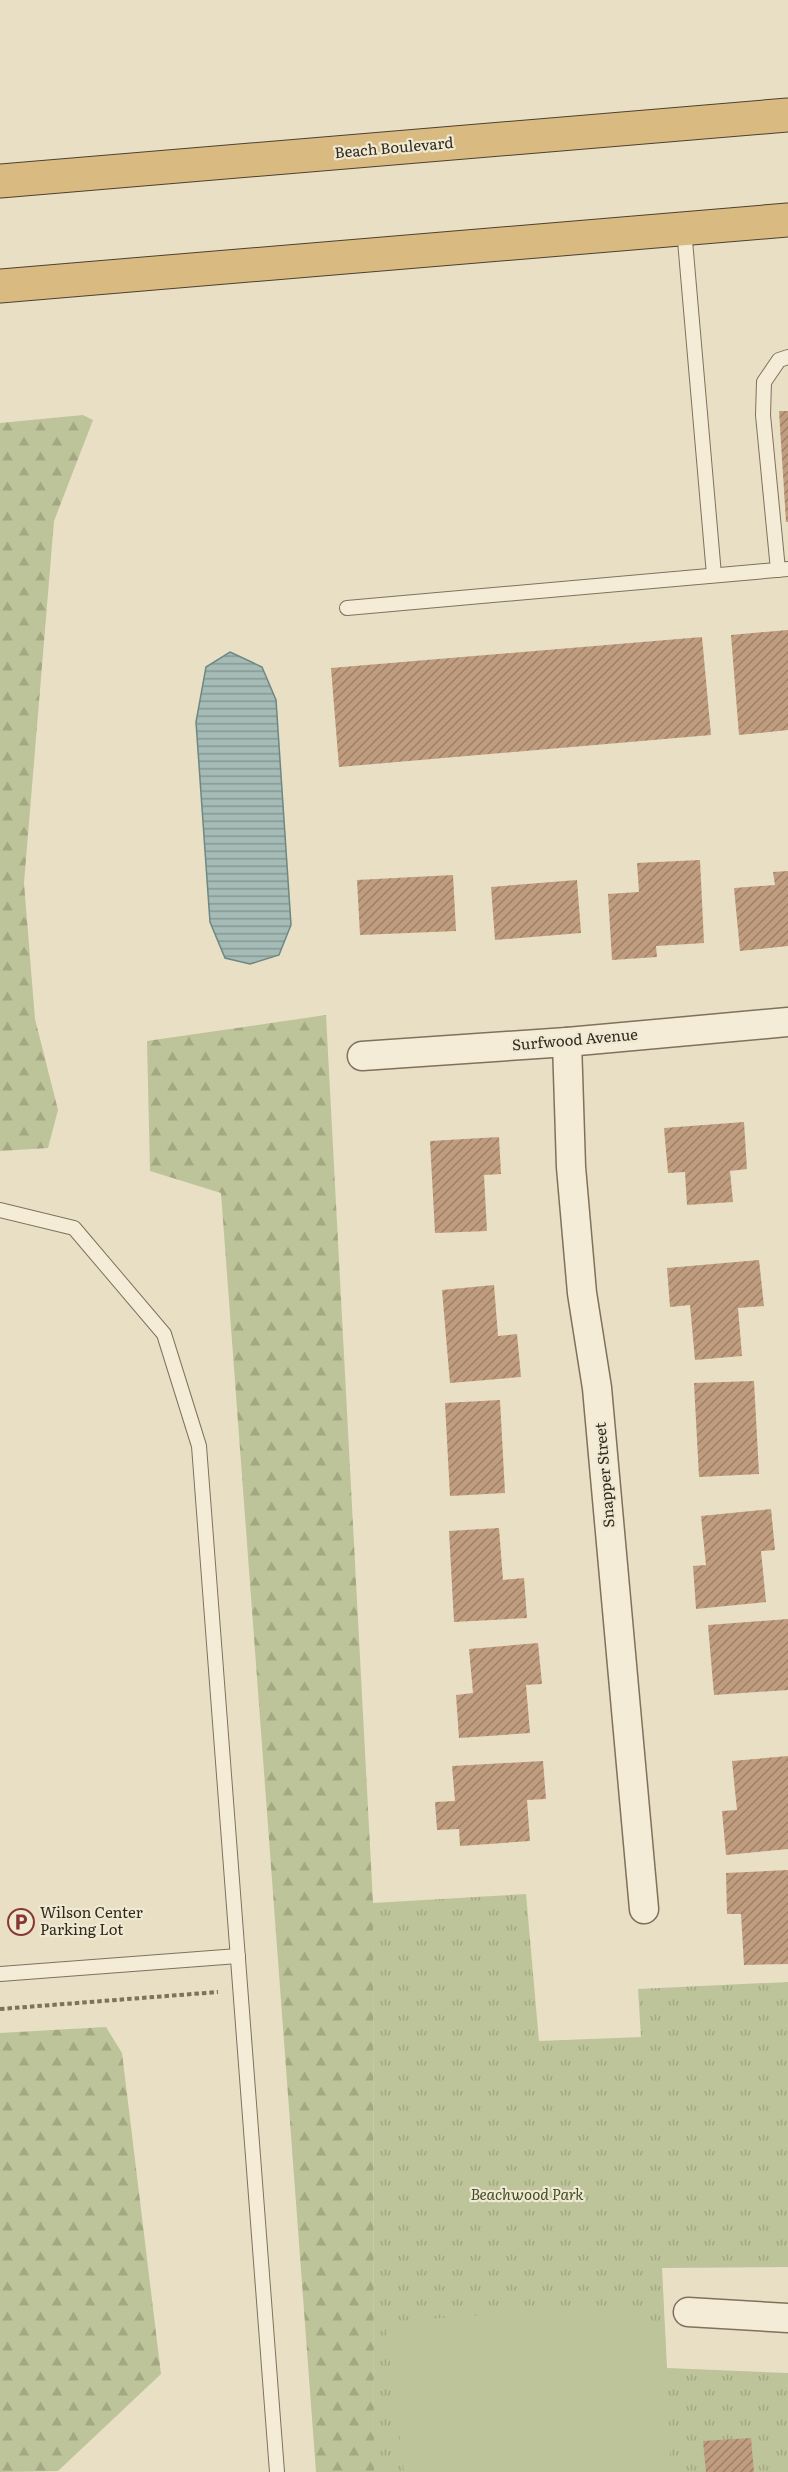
<svg xmlns="http://www.w3.org/2000/svg" width="788" height="2472" viewBox="0 0 788 2472" font-family="Literata,serif">
  <style>
    .grass { fill: url(#grass-tufts) }
    .forest { fill: url(#forest-firs) }
    .garden { fill: #bdc499 }
    .water { fill: url(#water-rules); stroke: #6e8883; stroke-width: 1.5 }
    .building { fill: url(#building-hatch) }
    .lines { fill: none; stroke-linecap: round; stroke-linejoin: round }
    .service-casing { stroke: #80715d; stroke-width: 16 }
    .minor-casing { stroke: #80715d; stroke-width: 31 }
    .trunk-casing { stroke: #4e4030; stroke-width: 35 }
    .path { stroke: #80715d; stroke-width: 4; stroke-dasharray: 4.5 3; stroke-linecap: butt }
    .service { stroke: #f4ecd6; stroke-width: 14 }
    .minor { stroke: #f4ecd6; stroke-width: 28 }
    .trunk { stroke: #d9ba80; stroke-width: 33 }
    .labels { text-anchor: middle; stroke-width: 4.5; stroke-linejoin: round; paint-order: stroke }
    .street-label { font-size: 15px; fill: #32291f; stroke: #f0e9d2 }
    .poi-label { font-size: 15px; fill: #32291f; stroke: #f0e9d2; text-anchor: start }
    .park-label { font-size: 15px; font-style: italic; fill: #414c28; stroke: #f0e9d2 }
  </style>
  <defs>
    <pattern id="grass-tufts" width="24" height="20" patternUnits="userSpaceOnUse" patternTransform="scale(1.5)"><rect width="24" height="20" fill="#bdc499"/><path d="M3 7l-1-3M5 7V3M7 7l1-3M15 17l-1-3M17 17v-4M19 17l1-3" fill="none" stroke="#a3a883"/></pattern>
    <pattern id="forest-firs" width="22" height="20" patternUnits="userSpaceOnUse" patternTransform="scale(1.5)"><rect width="22" height="20" fill="#bdc499"/><path d="M5 1l3.5 6h-7zM16 11l3.5 6h-7z" fill="#a3a883"/></pattern>
    <pattern id="water-rules" width="6" height="5" patternUnits="userSpaceOnUse" patternTransform="scale(1.5)"><rect width="6" height="5" fill="#a5bbb6"/><path d="M0 2.5h6" fill="none" stroke="#879893"/></pattern>
    <pattern id="building-hatch" width="6" height="6" patternUnits="userSpaceOnUse" patternTransform="scale(1.5)"><rect width="6" height="6" fill="#c19d7f"/><path d="M-1 1l2-2M0 6l6-6M5 7l2-2" fill="none" stroke="#9d8067"/></pattern>
  </defs>
  <rect width="100%" height="100%" fill="#e8dfc4"/>
  <!-- grass -->
  <path class="grass" d="M526 1894 539 2041 641 2037 638 1989 788 1982V2267L662 2268 667 2368 788 2373V2472H374L373 1903Z"/>
  <!-- forest -->
  <g class="forest">
    <path d="M83 415 93 420 54 521 24 883 35 1019 58 1110 48 1148 0 1151V423Z"/>
    <path d="M326 1015 373 1903 374 2472H316L221 1193 150 1171 147 1041Z"/>
    <path d="M106 2027 122 2053 161 2374 58 2471 0 2472V2033Z"/>
  </g>
  <!-- garden -->
  <path class="garden" d="M625 2305 665 2335 670 2454 666 2472H404L385 2322Z"/>
  <!-- water -->
  <path class="water" d="M230 652 262 667 276 700 291 925 279 955 250 964 225 958 210 922 196 722 206 667Z"/>
  <!-- building -->
  <g class="building">
    <path d="M779 411H788V522H786Z"/>
    <path d="M788 630V730L739 735 731 635Z"/>
    <path d="M702 637 711 735 339 767 331 668Z"/>
    <path d="M700 860 704 943 656 946 657 957 612 960 608 894 639 892 637 863Z"/>
    <path d="M788 871V946L740 951 734 888 775 885 773 872Z"/>
    <path d="M453 875 456 931 360 935 357 880Z"/>
    <path d="M577 880 581 933 495 940 491 887Z"/>
    <path d="M744 1122 747 1169 730 1171 733 1202 687 1205 685 1172 668 1173 664 1128Z"/>
    <path d="M499 1137 501 1174 484 1175 487 1231 435 1233 430 1141Z"/>
    <path d="M759 1260 764 1306 738 1308 742 1356 695 1360 690 1305 670 1307 667 1268Z"/>
    <path d="M494 1285 498 1336 517 1334 521 1377 450 1383 442 1290Z"/>
    <path d="M754 1381 759 1474 699 1477 694 1383Z"/>
    <path d="M500 1400 505 1493 450 1496 445 1403Z"/>
    <path d="M771 1509 775 1550 761 1551 766 1602 696 1609 693 1566 706 1565 701 1516Z"/>
    <path d="M499 1528 503 1580 524 1578 527 1618 454 1622 449 1531Z"/>
    <path d="M788 1619V1690L714 1695 708 1625Z"/>
    <path d="M538 1643 542 1684 526 1685 530 1733 459 1738 456 1695 473 1693 469 1649Z"/>
    <path d="M788 1756V1849L726 1855 722 1811 737 1810 732 1761Z"/>
    <path d="M543 1761 546 1799 527 1800 530 1841 460 1846 459 1829 437 1830 435 1802 455 1801 452 1766Z"/>
    <path d="M788 1870V1964L744 1965 741 1914H727L726 1873Z"/>
    <path d="M751 2438 754 2472H706L703 2441Z"/>
  </g>
  <g class="lines">
    <defs>
      <g id="service">
        <path d="M684 229 714 575"/>
        <path d="M778 570 763 415 764 382 779 360 788 357"/>
        <path d="M347 608 788 569"/>
        <path d="M0 1210 74 1228 164 1334 199 1446 277 2472"/>
        <path d="M0 1974 238 1956"/>
      </g>
      <g id="minor">
        <path d="M567 1042 571 1167 582 1293 597 1388 644 1909"/>
        <path d="M362 1056 567 1042 788 1022"/>
        <path d="M688 2312 788 2318"/>
      </g>
      <g id="trunk">
        <path d="M0 181 788 115"/>
        <path d="M0 286 788 220"/>
      </g>
    </defs>
    <!-- service casing -->
    <use href="#service" class="service-casing"/>
    <!-- minor casing -->
    <use href="#minor" class="minor-casing"/>
    <!-- trunk casing -->
    <use href="#trunk" class="trunk-casing"/>
    <!-- path -->
    <path class="path" d="M0 2009 218 1992"/>
    <!-- service -->
    <use href="#service" class="service"/>
    <!-- minor -->
    <use href="#minor" class="minor"/>
    <!-- trunk -->
    <use href="#trunk" class="trunk"/>
  </g>
  <!-- icons -->
  <defs>
    <symbol id="parking-ring" viewBox="-11 -11 22 22"><circle r="9.5" fill="#f0e9d2" stroke="#873835" stroke-width="1.5"/><path d="M-3.5-5.5H1a3.5 3.5 0 0 1 0 7H-1V5.5H-3.5ZM-1-3.4V-.6H.8a1.4 1.4 0 0 0 0-2.8Z" fill="#873835"/></symbol>
  </defs>
  <g fill-rule="evenodd">
    <use href="#parking-ring" x="6" y="1907" width="30" height="30"/>
  </g>
  <g class="labels">
    <!-- street labels -->
    <g class="street-label">
      <text transform="translate(394 148) rotate(-5)" y="5">Beach Boulevard</text>
      <text transform="translate(575 1040) rotate(-5)" y="5">Surfwood Avenue</text>
      <text transform="translate(605 1475) rotate(-95)" y="5">Snapper Street</text>
    </g>
    <!-- poi labels -->
    <g class="poi-label">
      <text x="40" y="1918">Wilson Center<tspan x="40" dy="17">Parking Lot</tspan></text>
    </g>
    <!-- park labels -->
    <g class="park-label">
      <text x="527" y="2200">Beachwood Park</text>
    </g>
  </g>
</svg>
